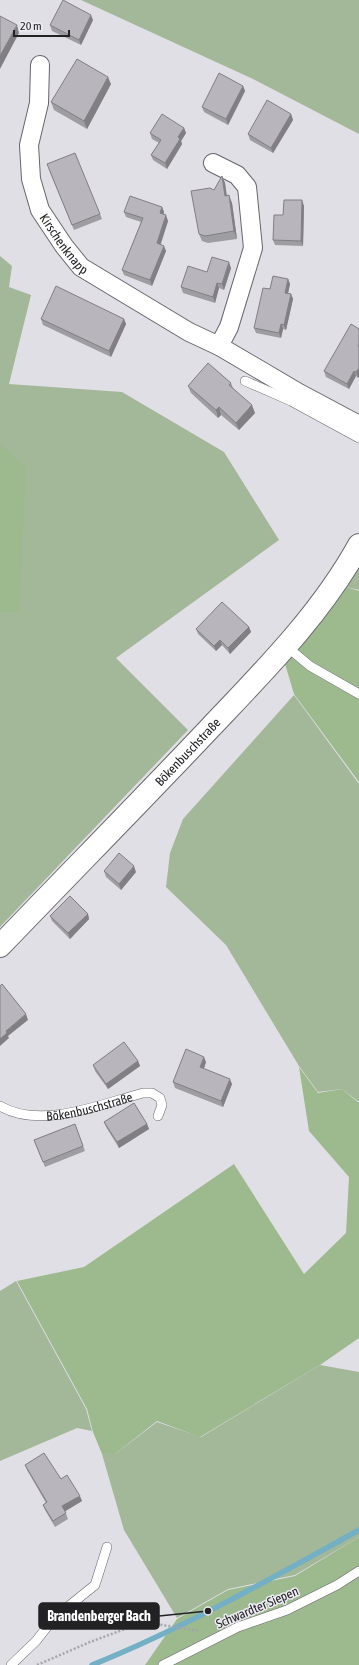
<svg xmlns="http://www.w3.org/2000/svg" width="359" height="1665" viewBox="0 0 359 1665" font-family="'Asap Condensed',sans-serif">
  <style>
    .green { fill: #a3b799 }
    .forest { fill: #9cba8e }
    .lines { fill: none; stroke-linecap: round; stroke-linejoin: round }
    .stream { stroke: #73b0c5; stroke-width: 5.5 }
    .service-casing { stroke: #67656b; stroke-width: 10 }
    .minor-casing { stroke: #67656b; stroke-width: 20 }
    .secondary-casing { stroke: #67656b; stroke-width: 24 }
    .path { stroke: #a6a5aa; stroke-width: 2.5; stroke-dasharray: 2 2; stroke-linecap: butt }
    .service { stroke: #fff; stroke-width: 9 }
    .minor { stroke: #fff; stroke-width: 18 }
    .secondary { stroke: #fff; stroke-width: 22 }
    .wall { fill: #9e9da2 }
    .shaded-wall { fill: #817f84 }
    .building { fill: #b8b6bc; stroke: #817f84 }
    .labels { text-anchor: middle; stroke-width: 3; stroke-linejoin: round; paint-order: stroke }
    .street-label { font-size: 13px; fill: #222124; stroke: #eeecf3 }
    .leader { fill: none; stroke: #222124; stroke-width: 1.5 }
    .callout-dot { fill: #222124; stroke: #eeecf3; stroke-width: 1.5 }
    .callout { fill: #222124; stroke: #222124; stroke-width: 1.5 }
    .callout-label { font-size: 14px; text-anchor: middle; font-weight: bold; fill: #fff }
  </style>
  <rect width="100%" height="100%" fill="#e1dfe6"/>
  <!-- green -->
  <g class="green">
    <path d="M81 0H359V134L253 79Z"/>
    <path d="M0 256 12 266 9 287 31 295 9 384 122 392 224 452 279 540 116 658 188 730 0 927Z"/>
    <path d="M359 565V590L346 587Z"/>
    <path d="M294 695 359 784V1102L342 1089 318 1092 299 1066 226 945 166 887 170 853 183 819Z"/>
    <path d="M16 1281 86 1409 92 1431 77 1428 0 1461V1291Z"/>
    <path d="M320 1365 359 1372V1537L295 1575 228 1589 177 1618 124 1530 102 1454H115L157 1422 201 1437Z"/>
  </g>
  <!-- forest -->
  <g class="forest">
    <path d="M0 442 1 445 26 468 19 612H0Z"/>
    <path d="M346 587 359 591V782L294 694 285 664Z"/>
    <path d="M299 1067 318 1093 342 1089 359 1103V1338L320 1365 200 1437 157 1421 115 1454H102L93 1432 87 1409 17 1281 84 1267 234 1164 304 1274 346 1233 349 1177 309 1131Z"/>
    <path d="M359 1537V1665H145L177 1619 228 1590 295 1576Z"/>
  </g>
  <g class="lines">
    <!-- stream -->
    <path class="stream" d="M92 1665C184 1628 272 1578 359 1530"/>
    <defs>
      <g id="service">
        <path d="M245 381 291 401 359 438"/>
        <path d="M286 646 310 666 359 694"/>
        <path id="s1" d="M0 1106C41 1130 101 1104 143 1093H152L160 1098 162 1105 158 1116"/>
        <path d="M11 1665 36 1641 54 1618 95 1585 107 1547"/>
        <path d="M163 1665 238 1627 287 1610 337 1585 359 1571"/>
      </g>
      <g id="minor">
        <path id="s2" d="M40 65 39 103 29 145 31 179 40 210 64 246 81 267 189 332 219 346"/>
        <path d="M213 163 237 175 247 187 253 248 229 327 219 346 299 393 359 425"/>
      </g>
      <g id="secondary">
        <path id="s3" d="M0 946C70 873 141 801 210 728 264 671 321 614 359 545"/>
      </g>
    </defs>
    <!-- service casing -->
    <use href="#service" class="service-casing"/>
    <!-- minor casing -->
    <use href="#minor" class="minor-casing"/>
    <!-- secondary casing -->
    <use href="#secondary" class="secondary-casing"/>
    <!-- path -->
    <path class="path" d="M37 1665 90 1642 144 1622 199 1631"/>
    <!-- service -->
    <use href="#service" class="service"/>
    <!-- minor -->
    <use href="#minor" class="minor"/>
    <!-- secondary -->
    <use href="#secondary" class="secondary"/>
  </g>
  <!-- wall -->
  <g class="wall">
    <path d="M93 20 81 45 52 31 50 25Z"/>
    <path d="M111 84 87 129 54 110 51 102Z"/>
    <path d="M243 86 245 91 228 125 204 112 202 107Z"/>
    <path d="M291 114 293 120 273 153 250 140 248 134Z"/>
    <path d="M184 128 186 133 181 141 182 144 167 169 153 160 151 155 159 143 152 139 150 133Z"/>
    <path d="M49 170 100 214 102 219 74 230Z"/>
    <path d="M222 176 225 183 226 196 232 203 237 239 208 243 202 241 199 234 214 190Z"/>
    <path d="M304 206 303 246 275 245 273 240 283 215Z"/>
    <path d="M162 207 164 212V214L168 221 161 244 166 251 152 286 124 275 122 270 141 222 126 217 124 212Z"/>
    <path d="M231 268 224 290 219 288 215 303 183 293 181 287 207 272Z"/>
    <path d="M288 279 290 284 288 293 291 294 293 299 286 330 283 329 281 338 256 333 254 328 270 289Z"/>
    <path d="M41 319H124L126 324 111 357 43 325Z"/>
    <path d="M359 329 358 378 356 376 349 389 326 377 324 371Z"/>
    <path d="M231 383 233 388 255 413 239 430 221 415 218 418 191 393 188 386Z"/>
    <path d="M249 627 251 632 230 654 222 645 216 651 198 634 196 629Z"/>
    <path d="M104 871 136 872 121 890 106 877Z"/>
    <path d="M88 914 89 919 70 939 52 921 50 916Z"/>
    <path d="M138 1061 140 1066 108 1089 95 1071 93 1065Z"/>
    <path d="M206 1062 204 1069 232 1084 223 1107 175 1088 173 1082Z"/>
    <path d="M104 1122 147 1124 149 1129 119 1148 106 1127Z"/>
    <path d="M75 1124 85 1151 45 1167 34 1140Z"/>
    <path d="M25 1465 61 1479 82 1501 65 1511 68 1519 55 1527 45 1510 43 1505 46 1503 27 1470Z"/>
  </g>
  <!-- shaded-wall -->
  <g class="shaded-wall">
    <path d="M91 15 93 20 81 45 79 40Z"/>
    <path d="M17 25 19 33 0 69V56Z"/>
    <path d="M108 77 111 84 87 129 84 121Z"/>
    <path d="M243 86 245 91 228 125 226 119Z"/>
    <path d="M291 114 293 120 273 153 271 148Z"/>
    <path d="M184 128 186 133 181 141 182 144 167 169 165 163 178 137Z"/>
    <path d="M222 176 225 183 228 203 225 196Z"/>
    <path d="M229 195 232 203 237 239 234 231Z"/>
    <path d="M302 200 304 206 303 246 301 241Z"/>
    <path d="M162 207 164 212 162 219 160 213Z"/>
    <path d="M166 215 168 221 159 248 157 243Z"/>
    <path d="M164 246 166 251 152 286 150 280Z"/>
    <path d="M229 262 231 268 224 290 222 284Z"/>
    <path d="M288 279 290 284 287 298 285 293Z"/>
    <path d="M217 283 219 288 215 303 213 297Z"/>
    <path d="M291 294 293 299 286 330 284 325Z"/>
    <path d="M124 319 126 324 111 357 109 351Z"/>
    <path d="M281 324 283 329 281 338 279 333Z"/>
    <path d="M359 368V377L358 378 356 372Z"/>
    <path d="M354 371 356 376 349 389 347 384Z"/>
    <path d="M252 405 255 413 239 430 236 423Z"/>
    <path d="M219 407 221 415 218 418 216 410Z"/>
    <path d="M249 627 251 632 230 654 228 648Z"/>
    <path d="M220 640 222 645 216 651 214 646Z"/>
    <path d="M134 866 136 872 121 890 119 884Z"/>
    <path d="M88 914 89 919 70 939 68 933Z"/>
    <path d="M26 1014 28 1020 8 1036 9 1038 0 1046V1039L6 1031Z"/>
    <path d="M204 1057 206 1062 202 1073 200 1067Z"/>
    <path d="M138 1061 140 1066 108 1089 106 1084Z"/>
    <path d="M230 1079 232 1084 223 1107 221 1101Z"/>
    <path d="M147 1124 149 1129 119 1148 117 1142Z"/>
    <path d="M80 1496 82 1501 64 1512 62 1506Z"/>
  </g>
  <!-- building -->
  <g class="building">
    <path d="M63 0 91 15 79 40 50 25Z"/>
    <path d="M0 16 17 25 0 56Z"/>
    <path d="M77 59 108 77 84 121 51 102Z"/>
    <path d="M219 73 243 86 226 119 202 107Z"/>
    <path d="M267 100 291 114 271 148 248 134Z"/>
    <path d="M162 114 184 128 178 137 180 139 165 163 151 155 161 140 150 133Z"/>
    <path d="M75 153 100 214 72 225 47 164Z"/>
    <path d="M222 176 225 196 229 195 234 231 205 236 199 234 191 191 210 188 214 190Z"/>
    <path d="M130 196 162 207 160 213 166 215 157 243 164 246 150 280 122 270 143 218 124 212Z"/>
    <path d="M284 200H302L301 241 273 240 274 215H283Z"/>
    <path d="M212 257 229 262 222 284 217 283 213 297 181 287 188 266 207 272Z"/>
    <path d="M273 276 288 279 285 293 291 294 284 325 281 324 279 333 254 328 263 288 270 289Z"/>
    <path d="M56 286 124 319 109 351 41 319Z"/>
    <path d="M351 324 359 329V344L358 346 359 347V368L356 372 354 371 347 384 324 371Z"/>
    <path d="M208 363 231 383 229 385 252 405 236 423 219 407 216 410 188 386Z"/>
    <path d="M222 602 249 627 228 648 220 640 214 646 196 629Z"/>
    <path d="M119 853 134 866 119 884 104 871Z"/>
    <path d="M70 896 88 914 68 933 50 916Z"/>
    <path d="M2 984 26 1014 6 1031 7 1033 0 1039V986Z"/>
    <path d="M124 1042 138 1061 106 1084 93 1065Z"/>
    <path d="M186 1049 204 1057 200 1067 230 1079 221 1101 173 1082Z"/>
    <path d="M134 1103 147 1124 117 1142 104 1122Z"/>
    <path d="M75 1124 83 1146 43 1162 34 1140Z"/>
    <path d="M44 1453 61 1479 67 1475 80 1496 62 1506 66 1513 53 1521 43 1505 47 1502 25 1465Z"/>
  </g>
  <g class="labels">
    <!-- street labels -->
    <g class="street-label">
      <text dy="5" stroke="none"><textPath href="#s2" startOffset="189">Kirschenknapp</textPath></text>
      <text dy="5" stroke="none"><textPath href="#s3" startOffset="270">Bökenbuschstraße</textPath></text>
      <text dy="5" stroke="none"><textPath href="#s1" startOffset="92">Bökenbuschstraße</textPath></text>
      <text transform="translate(257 1607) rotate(-23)" y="5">Schwardter Siepen</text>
    </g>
  </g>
  <!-- callouts -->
  <path class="leader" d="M208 1611L159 1616"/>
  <circle class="callout-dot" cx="208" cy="1611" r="4"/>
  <rect class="callout" x="39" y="1603" width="120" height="26" rx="4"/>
  <g class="callout-label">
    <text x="99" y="1621">Brandenberger Bach</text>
  </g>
  <!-- scale -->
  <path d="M14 30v6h55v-6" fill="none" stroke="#222124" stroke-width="2"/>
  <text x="20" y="30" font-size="12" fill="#222124" stroke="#eeecf3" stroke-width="3" paint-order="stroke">20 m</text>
</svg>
